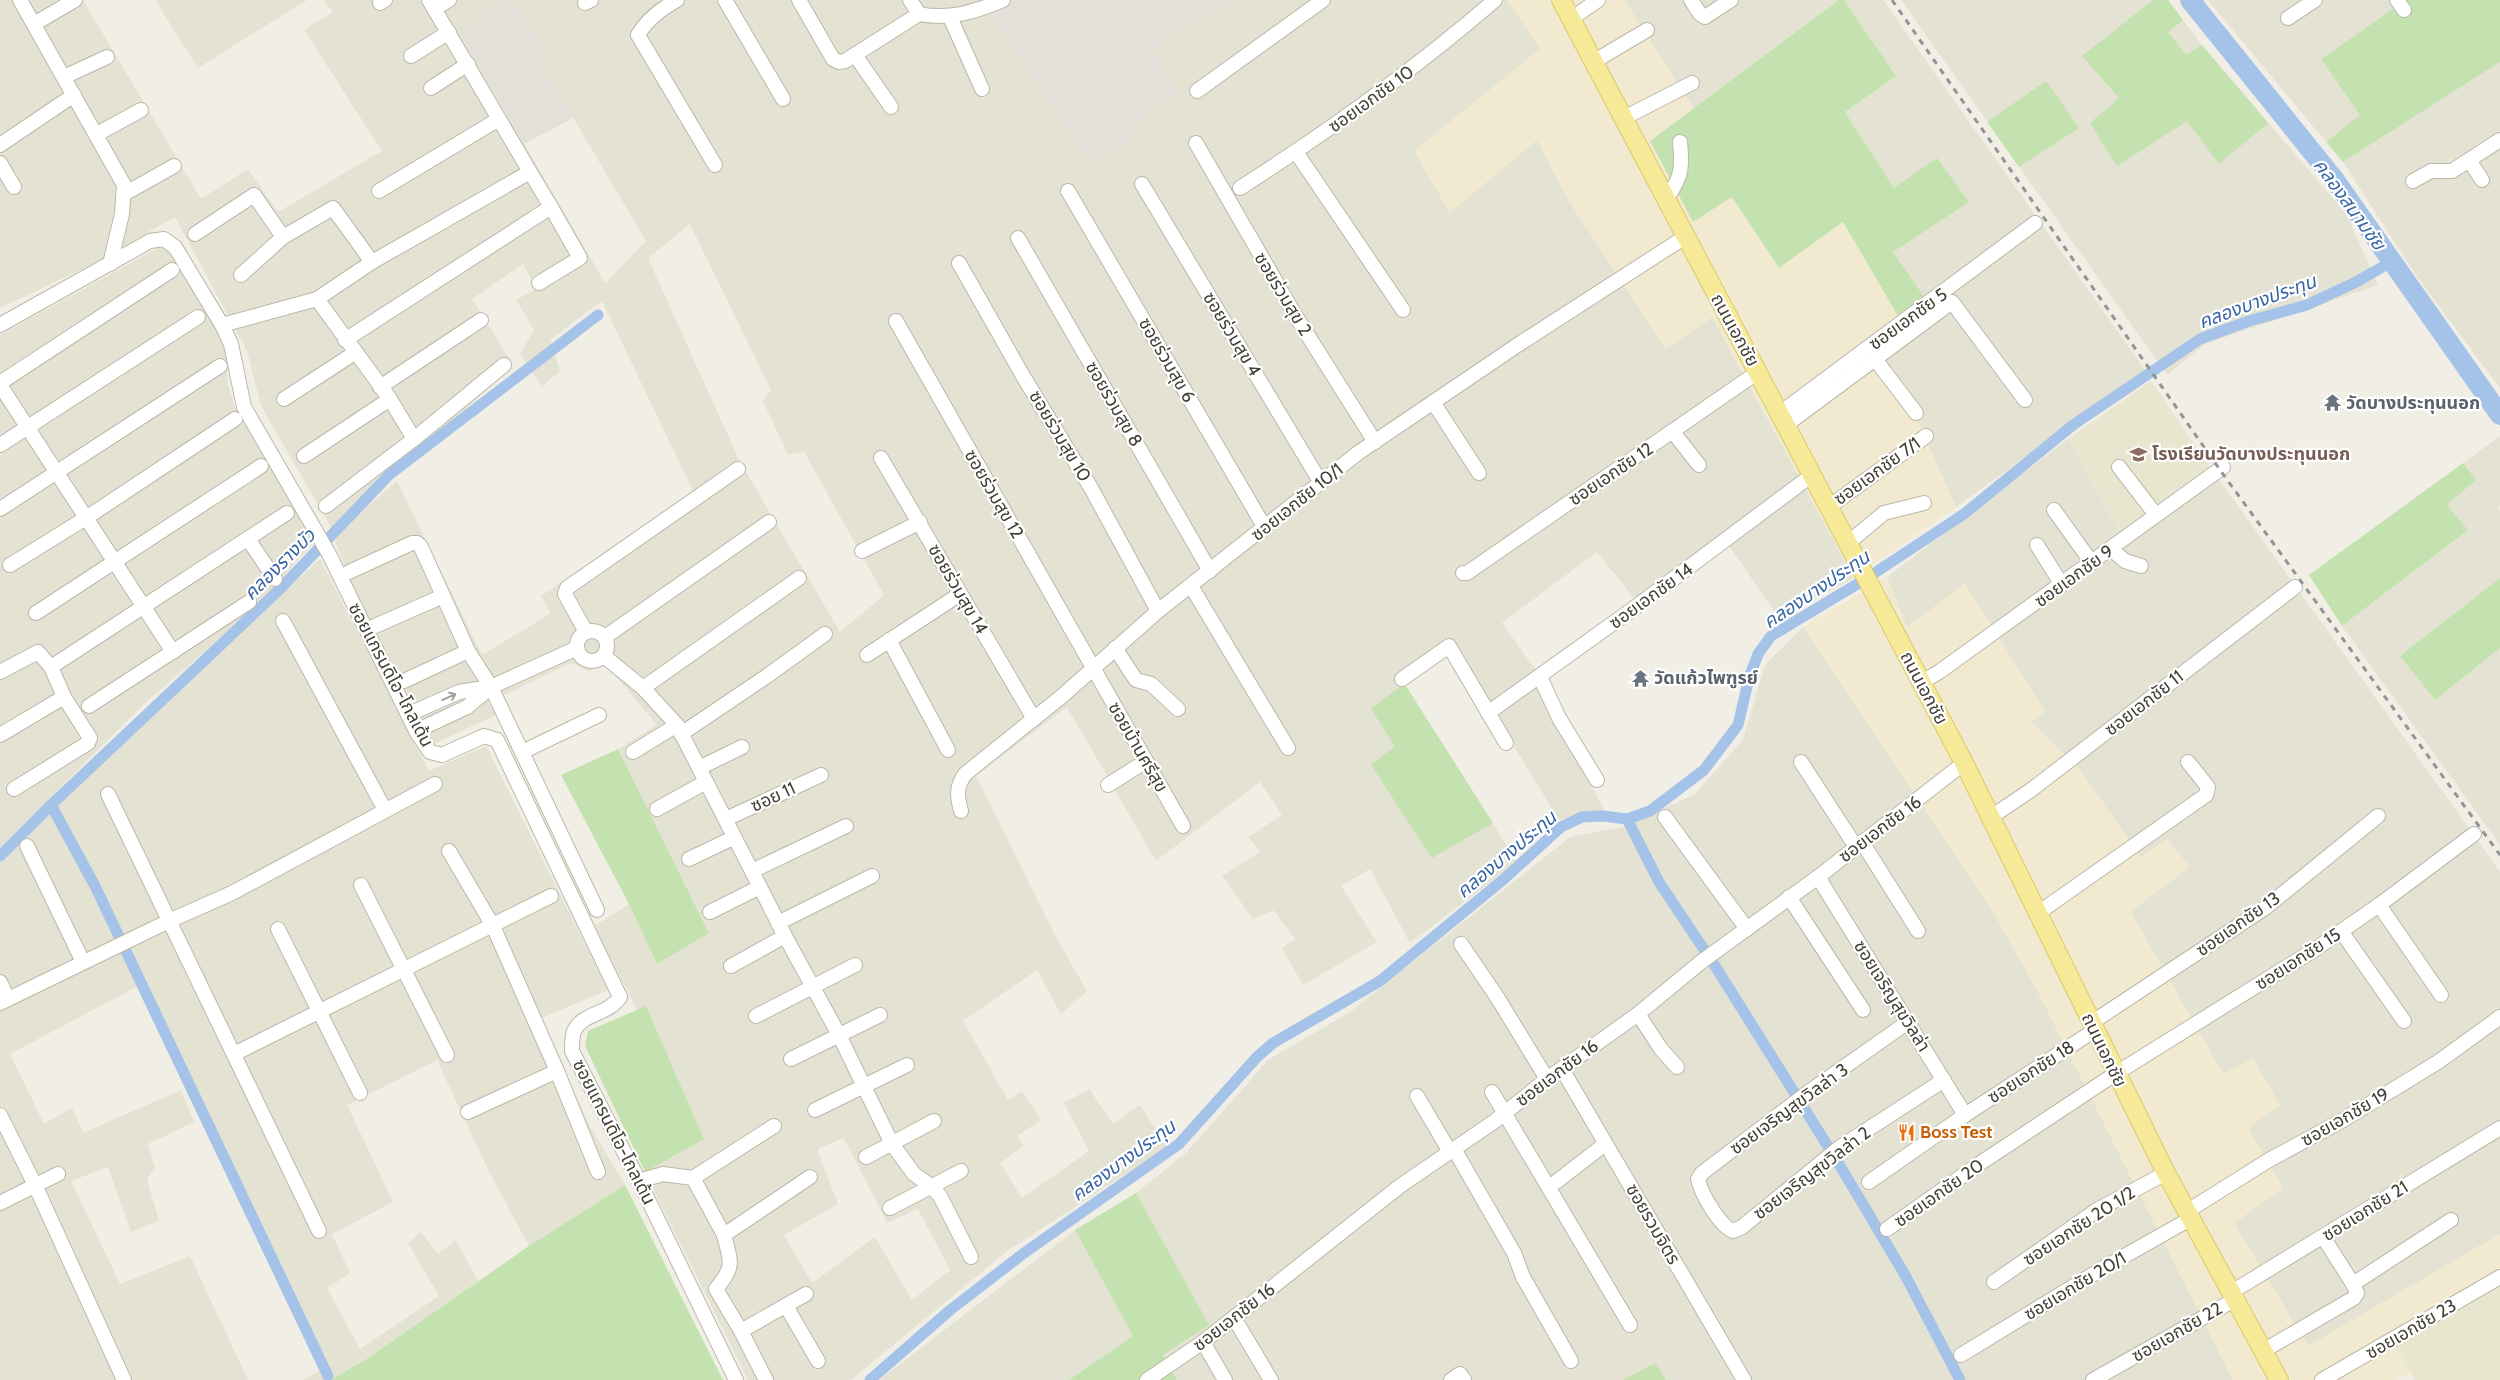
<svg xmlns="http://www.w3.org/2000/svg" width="2500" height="1380" viewBox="0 0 2500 1380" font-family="Cabin,'Noto Sans Thai',sans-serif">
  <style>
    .residential { fill: #e4e2d3; fill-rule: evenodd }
    .commercial { fill: #f2e9d1 }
    .industrial { fill: #e3e0da }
    .education { fill: #e9e6cf }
    .green { fill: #c4e2b0 }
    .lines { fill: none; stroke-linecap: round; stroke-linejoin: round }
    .canal { stroke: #a5c2e9; stroke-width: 11 }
    .river { stroke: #a5c2e9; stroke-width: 20 }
    .minor-casing { stroke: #bbb8a8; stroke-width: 16 }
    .major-casing { stroke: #d9c96a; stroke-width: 20 }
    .minor { stroke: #fff; stroke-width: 14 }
    .major { stroke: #f6ea99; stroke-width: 18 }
    .rail { stroke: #949494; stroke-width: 3; stroke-dasharray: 6 6; stroke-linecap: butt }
    .oneway { stroke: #a09f9a }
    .labels { text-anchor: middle; stroke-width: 4.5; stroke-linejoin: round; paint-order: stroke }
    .street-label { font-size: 18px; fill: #423f35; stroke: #fff }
    .worship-label { font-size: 18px; font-weight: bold; fill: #5b616d; stroke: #fff; text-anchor: start }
    .education-label { font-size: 18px; font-weight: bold; fill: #785e54; stroke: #fff; text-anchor: start }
    .food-label { font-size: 18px; font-weight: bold; fill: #c56008; stroke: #fff; text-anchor: start }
    .water-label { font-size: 19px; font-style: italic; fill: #3865a5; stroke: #fff }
  </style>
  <rect width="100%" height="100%" fill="#f1efe5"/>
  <!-- residential -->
  <g class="residential">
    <path d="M0 0H83L201 199 248 169 278 212 382 151 304 30 333 12 324 0H507L459 31 605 283 646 241 539 60 548 53 513 0H1016L992 13 1133 124 1178 93 1152 49 1228 0H1507L1541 49 1414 151 1450 212 1537 140 1569 201 1666 349 1712 317 1854 578 1779 618 1729 546 1642 608 1597 552 1502 623 1545 683 1537 688 1605 811 1559 820 1449 640 1404 683 1517 862 1410 943 1370 869 1341 886 1377 942 1303 985 1282 948 1295 939 1273 910 1253 919 1222 876 1260 852 1248 837 1282 815 1260 782 1156 861 1067 707 976 776 1057 939 1087 991 1061 1014 1037 970 963 1021 1008 1100 1022 1091 1041 1120 1017 1136 1024 1146 1000 1163 1022 1198 1089 1151 1064 1103 1089 1089 1113 1124 1140 1105 1167 1147 1007 1251 851 1380H748L645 1172 704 1139 646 1007 637 1010 594 926 629 904 657 964 709 932 618 749 657 725 601 659 590 672 571 663 488 703 496 715 423 749 358 600 333 536 335 534 261 406 247 351 175 217 87 267 0 308ZM690 224 771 390 763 401 788 455 804 452 884 595 840 632 739 460 648 258ZM523 264 536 289 516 300 534 330 520 354 542 386 560 371 550 340 602 301 693 491 541 596 551 613 482 655 397 481 346 524 513 364 472 299ZM844 1138 887 1223 918 1209 950 1270 912 1300 875 1237 812 1283 784 1235 838 1204 817 1149Z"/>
    <path d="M155 0H307L198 68Z"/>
    <path d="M1624 0H1839L1694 109Z"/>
    <path d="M1844 0H1883L2145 370 1956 507 1919 424 1868 343 1892 253 1894 188 1845 112 1896 76Z"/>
    <path d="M1901 0H2168L2202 45 2347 215 2378 285 2205 344 2167 375Z"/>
    <path d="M2208 0H2406L2321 59 2361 115 2326 142Z"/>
    <path d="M2500 62V388L2418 278 2343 162Z"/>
    <path d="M163 245 171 251 226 347 228 385 235 408 316 540 258 605 142 706 0 848V335Z"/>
    <path d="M2500 436V505L2498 507 2500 511V578L2400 656 2435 700 2500 648V845L2342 626 2468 530 2447 505 2476 480 2463 463Z"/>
    <path d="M2068 439 2127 544 2218 478 2500 872V1234L2308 1346 2234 1223 2283 1188 2248 1128 2280 1105 2223 1074 2130 911 2189 867 2141 857 2078 767 2031 721 2045 712 1965 584 1907 627 1887 577Z"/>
    <path d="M320 559 429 771 486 746 608 990 541 1018 589 1125 625 1185 529 1246 489 1172 437 1060 347 1105 393 1202 332 1234 350 1273 327 1288 360 1349 439 1296 408 1243 421 1232 438 1254 456 1240 478 1281 368 1358 331 1380H303L328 1366 142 984 10 1054 44 1124 72 1108 83 1133 181 1090 194 1122 148 1144 155 1167 147 1179 159 1221 131 1232 108 1167 71 1181 120 1284 190 1256 248 1380H0V861L106 755Z"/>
    <path d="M1803 627 1991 908 2039 994 2233 1380H1177L1163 1355 1208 1325 1136 1193 1186 1153 1268 1060 1350 1012 1570 837 1627 826 1695 794 1743 739 1765 665Z"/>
    <path d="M1075 1230 1133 1336 1069 1380H879Z"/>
  </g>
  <!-- commercial -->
  <g class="commercial">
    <path d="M1507 0H1624L1694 109 1650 141 1693 222 1732 197 1779 268 1843 222 1900 319 1868 343 1919 424 1956 507 1854 578 1712 317 1666 349 1569 201 1537 140 1450 213 1414 151 1540 49Z"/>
    <path d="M1887 577 1907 627 1965 584 2045 711 2031 722 2078 767 2141 857 2167 839 2190 867 2130 912 2223 1074 2253 1058 2280 1105 2248 1128 2283 1188 2234 1223 2308 1346 2500 1234V1283L2393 1343 2410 1373 2396 1380H2233L2039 994 1991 908 1803 627Z"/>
  </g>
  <!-- industrial -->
  <g class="industrial">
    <path d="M507 0H513L548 53 539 60 573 118 524 144 459 31Z"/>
    <path d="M1016 0H1228L1152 49 1178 93 1133 124 1137 133 1093 166 992 13Z"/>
  </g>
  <!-- education -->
  <g class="education">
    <path d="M2151 381 2211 468 2122 534 2068 439Z"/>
    <path d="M2500 1283V1380H2415L2393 1343Z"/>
  </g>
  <!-- green -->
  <g class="green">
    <path d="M1839 0H1844L1896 76 1845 112 1894 188 1937 158 1969 202 1893 252 1927 301 1900 319 1843 222 1779 268 1732 197 1693 222 1650 141Z"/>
    <path d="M2153 0H2168L2183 20 2168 32 2186 55 2202 45 2268 123 2219 164 2187 121 2117 166 2090 123 2119 98 2082 56Z"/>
    <path d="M2406 0H2500V62L2343 162 2326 142 2360 115 2321 59Z"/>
    <path d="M2046 81 2079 128 2019 167 1987 122Z"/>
    <path d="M2463 463 2476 480 2447 505 2468 530 2342 626 2309 575Z"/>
    <path d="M2500 578V648L2435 700 2400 656Z"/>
    <path d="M1404 683 1493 823 1432 858 1371 765 1395 746 1371 709Z"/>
    <path d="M618 749 709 933 657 964 629 904 561 775Z"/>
    <path d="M646 1006 704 1139 645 1172 585 1046 588 1031Z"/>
    <path d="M625 1185 723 1380H331L368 1358 529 1246Z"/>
    <path d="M1136 1193 1209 1325 1163 1355 1177 1380H1069L1133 1336 1075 1230Z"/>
    <path d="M1655 1363 1666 1380H1623Z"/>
  </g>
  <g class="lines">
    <!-- canal -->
    <g class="canal">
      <path d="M51 805 95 886 328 1376"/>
      <path d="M1627 819 1659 882 1715 966 1839 1164 1905 1275 1960 1380"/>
      <path d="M0 856 51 805 280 589 389 475 598 315"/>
      <path d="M870 1380 949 1311 1024 1253 1179 1144 1257 1057 1273 1043 1380 981 1504 879 1561 827 1582 817 1603 816 1627 819 1650 811 1704 770 1738 725 1749 678 1758 654 1771 636 1864 580 1964 514 2073 425 2200 339 2249 321 2307 305 2356 282 2391 262"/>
    </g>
    <!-- river -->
    <path class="river" d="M2190 0 2334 179 2500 415"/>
    <defs>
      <g id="minor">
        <path d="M20 0 124 185 122 214 110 264"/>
        <path d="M429 0 530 172"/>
        <path d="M677 0C661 9 647 19 638 35L715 165"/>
        <path d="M725 0 783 99"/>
        <path d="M799 0 833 59 839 62 845 61 919 14C949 20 975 12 1003 0"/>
        <path d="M910 0 919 14"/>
        <path d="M1691 0 1700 14 1705 17 1731 0"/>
        <path d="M2397 0 2404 10"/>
        <path d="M380 3 385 0"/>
        <path d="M585 3 591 0"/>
        <path d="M434 9 449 0"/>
        <path d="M950 17 982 89"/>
        <path d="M2288 18 2315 0"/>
        <path d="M1571 19 1598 0"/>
        <path d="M34 24 75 0"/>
        <path d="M855 55 891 107"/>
        <path d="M411 56 449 32"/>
        <path d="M1593 62 1647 30"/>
        <path d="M64 77 107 57"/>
        <path d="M431 88 468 64"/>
        <path d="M1197 91 1323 0"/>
        <path d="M1622 119 1692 83"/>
        <path d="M97 134 141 110"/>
        <path d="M1196 143 1295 315 1375 442"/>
        <path d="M0 145 74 95"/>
        <path d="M1296 152 1403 310"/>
        <path d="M2469 160 2482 180"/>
        <path d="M0 163 14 187"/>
        <path d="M2413 181 2431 171H2452L2500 140"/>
        <path d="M1142 184 1321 483"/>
        <path d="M1240 188C1332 129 1413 71 1495 0"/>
        <path d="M379 191 499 119"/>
        <path d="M1068 191 1265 528"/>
        <path d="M124 194 174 166"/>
        <path d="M1665 201C1681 178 1683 170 1680 142"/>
        <path d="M195 234 254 195 283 237"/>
        <path d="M1018 238 1210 571"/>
        <path d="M959 263 1023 376 1091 488 1158 611"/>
        <path d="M241 275 283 237 333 208 372 262"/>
        <path d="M539 283 580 258 551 207"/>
        <path d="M896 321 1183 826"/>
        <path d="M0 325 150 241 164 239 175 247 222 325 231 344 244 407 329 554 416 731 430 752 442 755 484 736 497 740 620 997C610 1014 582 1013 574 1031 572 1036 572 1045 572 1051L639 1181 736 1380"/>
        <path d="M222 325 317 299 372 262 530 172 551 207 345 340"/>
        <path d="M1875 359 1916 413"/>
        <path d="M0 383 172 270"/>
        <path d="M0 385 173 652"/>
        <path d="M380 387 481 320"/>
        <path d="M284 399 356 352"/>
        <path d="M1433 402 1479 473"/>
        <path d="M1780 413 2035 223"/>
        <path d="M1786 425 1952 302 2025 400"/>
        <path d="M1673 432 1699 465"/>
        <path d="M414 439 504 365"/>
        <path d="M0 445 198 317"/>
        <path d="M304 456 390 399 317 299"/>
        <path d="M881 458 1034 719"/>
        <path d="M2119 467 2156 515"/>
        <path d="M326 506 414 439 390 399"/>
        <path d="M1829 507 1926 436"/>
        <path d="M0 509 220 366"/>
        <path d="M2054 510 2092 563"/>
        <path d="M248 539 275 579"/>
        <path d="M1848 543 1884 513 1924 503"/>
        <path d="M2037 545 2062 585"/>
        <path d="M2111 549 2125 561 2141 566"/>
        <path d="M862 551 920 522"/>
        <path d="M10 565 86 518 235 419"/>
        <path d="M349 572 412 543H417L421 547 468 651 491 687 597 910"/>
        <path d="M1463 573H1467L1758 372"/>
        <path d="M1191 586 1288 748"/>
        <path d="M36 613 261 466"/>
        <path d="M283 621 385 810"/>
        <path d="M375 626 443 596"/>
        <circle cx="592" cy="646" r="15"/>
        <path d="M586 632 565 594 567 588 738 469"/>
        <path d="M605 637 769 522"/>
        <path d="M889 640 948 750"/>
        <path d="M1115 648 1136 680 1151 684 1178 709"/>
        <path d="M867 655 960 594"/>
        <path d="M604 656 643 688 677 725 785 936 839 1035 892 1144 914 1174 931 1186 940 1196 971 1257"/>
        <path d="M51 667 287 513"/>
        <path d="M0 672 38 652 51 667 64 697 90 738 88 743 14 789"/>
        <path d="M1540 677 1559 718 1597 780"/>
        <path d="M1402 679 1449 646 1506 743"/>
        <path d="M404 681 468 651"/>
        <path d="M1922 682 1939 672 2223 467"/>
        <path d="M643 688 799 578"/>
        <path d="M89 706 249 602"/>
        <path d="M1488 713 1637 606 1812 475"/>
        <path d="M409 714 459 692 490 687"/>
        <path d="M416 731 467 707 491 687 577 648"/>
        <path d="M681 734 767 676 825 634"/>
        <path d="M0 735 64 697"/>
        <path d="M522 752 599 715"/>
        <path d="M633 752 677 725"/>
        <path d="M1801 762 1856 847"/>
        <path d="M699 768 742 747"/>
        <path d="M1108 785 1146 761"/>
        <path d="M108 794 319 1231"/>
        <path d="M657 809 706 782"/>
        <path d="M961 811C957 796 956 787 965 774L1061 697 1158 611 1358 453 1522 342 1685 237"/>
        <path d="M1665 817 1747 929"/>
        <path d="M1991 817 2031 790 2295 587"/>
        <path d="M726 819 821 775"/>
        <path d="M1862 842 1918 931"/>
        <path d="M27 846 83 962"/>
        <path d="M449 851 493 926 557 1071 598 1172"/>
        <path d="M689 859 733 838"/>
        <path d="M752 871 846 826"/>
        <path d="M1818 877 1965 1115"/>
        <path d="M361 885 447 1055"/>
        <path d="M1789 897 1863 1010"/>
        <path d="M2379 905 2441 995"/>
        <path d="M710 912 760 887"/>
        <path d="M2038 913 2206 795 2208 787 2188 762"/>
        <path d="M778 923 872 876"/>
        <path d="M278 929 360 1093"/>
        <path d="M2341 931 2404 1021"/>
        <path d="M1461 944 1497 997 1547 1079"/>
        <path d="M731 966 785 936"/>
        <path d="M0 982 8 999"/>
        <path d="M0 1003 171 920 232 893 435 784"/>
        <path d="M1638 1014 1661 1049 1677 1067"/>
        <path d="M756 1016 855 965"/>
        <path d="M1908 1022 1810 1091 1702 1173 1698 1179C1701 1194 1720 1226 1733 1231L1742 1227 1839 1148 1944 1080"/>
        <path d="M2091 1023 2265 908 2378 816"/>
        <path d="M234 1054 551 896"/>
        <path d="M791 1059 880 1015"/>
        <path d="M1562 1069 1744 1380"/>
        <path d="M1492 1092 1630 1325"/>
        <path d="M1417 1096 1450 1152"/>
        <path d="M815 1110 907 1065"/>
        <path d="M468 1112 557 1071"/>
        <path d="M0 1115 35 1185 124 1380"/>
        <path d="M1454 1149 1514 1253 1523 1277 1571 1361"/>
        <path d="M866 1157 934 1121"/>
        <path d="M693 1178 724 1235 810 1177"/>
        <path d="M639 1181 663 1174 693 1178 774 1126"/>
        <path d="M1556 1182 1605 1144"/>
        <path d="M1869 1182 1965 1115 2095 1030"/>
        <path d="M0 1203 58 1174"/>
        <path d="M890 1208 961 1171"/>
        <path d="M2186 1212 2269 1160 2343 1120 2438 1062 2500 1017"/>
        <path d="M1887 1229 1979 1164 2115 1074 2317 948 2379 905 2474 834"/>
        <path d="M724 1235C731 1263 735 1266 716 1289L741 1331 766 1380"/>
        <path d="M2323 1237 2353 1284 2451 1220"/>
        <path d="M1994 1282 2097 1210 2166 1173"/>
        <path d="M2230 1293 2500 1128"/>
        <path d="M786 1306 818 1361"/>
        <path d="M1234 1318 1271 1380"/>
        <path d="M741 1331 806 1294"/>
        <path d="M1203 1342 1225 1380"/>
        <path d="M2263 1351 2354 1298 2357 1293 2353 1284"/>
        <path d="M1961 1355 2105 1267 2190 1219"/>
        <path d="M1147 1380 1203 1342 1400 1186 1495 1121 1547 1079 1638 1014 1701 962 1818 877 1964 763"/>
        <path d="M1451 1380 1460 1374 1464 1380"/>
        <path d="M2093 1380 2234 1300"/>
        <path d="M2322 1380 2500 1277"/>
      </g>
      <path id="major" d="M1561 0 1964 763 2166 1173 2279 1380"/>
    </defs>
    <!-- minor casing -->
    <use href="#minor" class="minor-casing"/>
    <!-- major casing -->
    <use href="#major" class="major-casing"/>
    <!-- minor -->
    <use href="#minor" class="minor"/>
    <!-- major -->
    <use href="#major" class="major"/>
    <!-- rail -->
    <path class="rail" d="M1892 0 2220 470 2500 855"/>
  </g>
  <!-- one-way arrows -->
  <defs><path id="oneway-shaft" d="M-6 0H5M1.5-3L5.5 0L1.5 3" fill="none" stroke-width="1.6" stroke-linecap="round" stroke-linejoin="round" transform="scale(1.25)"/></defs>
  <use class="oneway" href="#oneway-shaft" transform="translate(449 697) rotate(-24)"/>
  <!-- icons -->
  <defs>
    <symbol id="temple-bare" viewBox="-9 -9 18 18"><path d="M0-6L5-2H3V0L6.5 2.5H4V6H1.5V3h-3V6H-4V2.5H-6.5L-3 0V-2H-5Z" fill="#6b7280" stroke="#fff" stroke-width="2.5" paint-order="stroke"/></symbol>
    <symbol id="school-bare" viewBox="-9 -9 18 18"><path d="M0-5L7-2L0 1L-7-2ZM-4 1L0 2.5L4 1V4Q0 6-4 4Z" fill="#8d6e63" stroke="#fff" stroke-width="2.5" paint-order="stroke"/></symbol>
    <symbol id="restaurant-bare" viewBox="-9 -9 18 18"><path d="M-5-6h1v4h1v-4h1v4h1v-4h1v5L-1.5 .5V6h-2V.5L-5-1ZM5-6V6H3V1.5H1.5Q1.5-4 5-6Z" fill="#e8710a" stroke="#fff" stroke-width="2.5" paint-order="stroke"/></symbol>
  </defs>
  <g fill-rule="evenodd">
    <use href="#temple-bare" x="2320" y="390" width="25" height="25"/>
    <use href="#school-bare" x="2126" y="442" width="25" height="25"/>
    <use href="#temple-bare" x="1628" y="666" width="25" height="25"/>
    <use href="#restaurant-bare" x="1894" y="1120" width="25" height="25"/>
  </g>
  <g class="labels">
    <!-- street labels -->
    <g class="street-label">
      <text transform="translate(1371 99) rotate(-36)" y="6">ซอยเอกชัย 10</text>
      <text transform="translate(1283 294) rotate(59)" y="6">ซอยร่วมสุข 2</text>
      <text transform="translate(1908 319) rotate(-36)" y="6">ซอยเอกชัย 5</text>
      <text transform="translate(1735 330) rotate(61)" y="6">ถนนเอกชัย</text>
      <text transform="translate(1232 334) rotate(59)" y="6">ซอยร่วมสุข 4</text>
      <text transform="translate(1167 360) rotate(60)" y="6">ซอยร่วมสุข 6</text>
      <text transform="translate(1114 404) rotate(60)" y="6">ซอยร่วมสุข 8</text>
      <text transform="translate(1060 436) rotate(59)" y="6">ซอยร่วมสุข 10</text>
      <text transform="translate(1877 471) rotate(-36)" y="6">ซอยเอกชัย 7/1</text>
      <text transform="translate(1611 474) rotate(-34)" y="6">ซอยเอกชัย 12</text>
      <text transform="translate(994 494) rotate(60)" y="6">ซอยร่วมสุข 12</text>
      <text transform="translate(1297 502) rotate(-39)" y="6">ซอยเอกชัย 10/1</text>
      <text transform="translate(2074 576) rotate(-36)" y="6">ซอยเอกชัย 9</text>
      <text transform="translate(958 589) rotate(60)" y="6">ซอยร่วมสุข 14</text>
      <text transform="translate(1651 596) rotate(-36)" y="6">ซอยเอกชัย 14</text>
      <text transform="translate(391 675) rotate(62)" y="6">ซอยแกรนดิโอ-โกลเด้น</text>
      <text transform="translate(1924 688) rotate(62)" y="6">ถนนเอกชัย</text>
      <text transform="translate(2144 703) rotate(-38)" y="6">ซอยเอกชัย 11</text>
      <text transform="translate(1138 747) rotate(60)" y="6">ซอยบ้านศรีสุข</text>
      <text transform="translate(773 797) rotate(-25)" y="6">ซอย 11</text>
      <text transform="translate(1880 829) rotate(-37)" y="6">ซอยเอกชัย 16</text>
      <text transform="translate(2238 924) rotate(-35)" y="6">ซอยเอกชัย 13</text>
      <text transform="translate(2298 959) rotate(-33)" y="6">ซอยเอกชัย 15</text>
      <text transform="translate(1892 996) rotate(58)" y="6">ซอยเจริญสุขวิลล่า</text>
      <text transform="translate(2104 1050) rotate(64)" y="6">ถนนเอกชัย</text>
      <text transform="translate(2031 1072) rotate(-33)" y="6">ซอยเอกชัย 18</text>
      <text transform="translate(1557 1073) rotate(-37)" y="6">ซอยเอกชัย 16</text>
      <text transform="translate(1789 1109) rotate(-36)" y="6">ซอยเจริญสุขวิลล่า 3</text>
      <text transform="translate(2345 1117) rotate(-30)" y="6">ซอยเอกชัย 19</text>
      <text transform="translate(614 1132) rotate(63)" y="6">ซอยแกรนดิโอ-โกลเด้น</text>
      <text transform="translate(1812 1173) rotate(-37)" y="6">ซอยเจริญสุขวิลล่า 2</text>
      <text transform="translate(1939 1193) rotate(-35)" y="6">ซอยเอกชัย 20</text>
      <text transform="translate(2365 1211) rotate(-32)" y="6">ซอยเอกชัย 21</text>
      <text transform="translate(1653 1224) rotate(60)" y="6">ซอยรวมจิตร</text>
      <text transform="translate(2079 1226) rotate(-33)" y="6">ซอยเอกชัย 20 1/2</text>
      <text transform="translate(2075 1286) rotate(-31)" y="6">ซอยเอกชัย 20/1</text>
      <text transform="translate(1234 1317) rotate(-38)" y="6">ซอยเอกชัย 16</text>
      <text transform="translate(2411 1329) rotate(-30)" y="6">ซอยเอกชัย 23</text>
      <text transform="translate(2177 1332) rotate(-30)" y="6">ซอยเอกชัย 22</text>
    </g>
    <!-- worship labels -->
    <g class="worship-label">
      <text x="2346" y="409">วัดบางประทุนนอก</text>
      <text x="1654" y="684">วัดแก้วไพฑูรย์</text>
    </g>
    <!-- education labels -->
    <g class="education-label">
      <text x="2152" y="460">โรงเรียนวัดบางประทุนนอก</text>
    </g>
    <!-- food labels -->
    <g class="food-label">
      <text x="1920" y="1138">Boss Test</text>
    </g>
    <!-- water labels -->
    <g class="water-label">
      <text transform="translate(2350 204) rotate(54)" y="7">คลองสนามชัย</text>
      <text transform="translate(2257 301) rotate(-20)" y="7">คลองบางประทุน</text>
      <text transform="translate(279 564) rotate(-45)" y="7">คลองรางบัว</text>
      <text transform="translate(1816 589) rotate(-34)" y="7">คลองบางประทุน</text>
      <text transform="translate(1506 854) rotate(-40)" y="7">คลองบางประทุน</text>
      <text transform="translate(1123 1160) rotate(-36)" y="7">คลองบางประทุน</text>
    </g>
  </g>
</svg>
